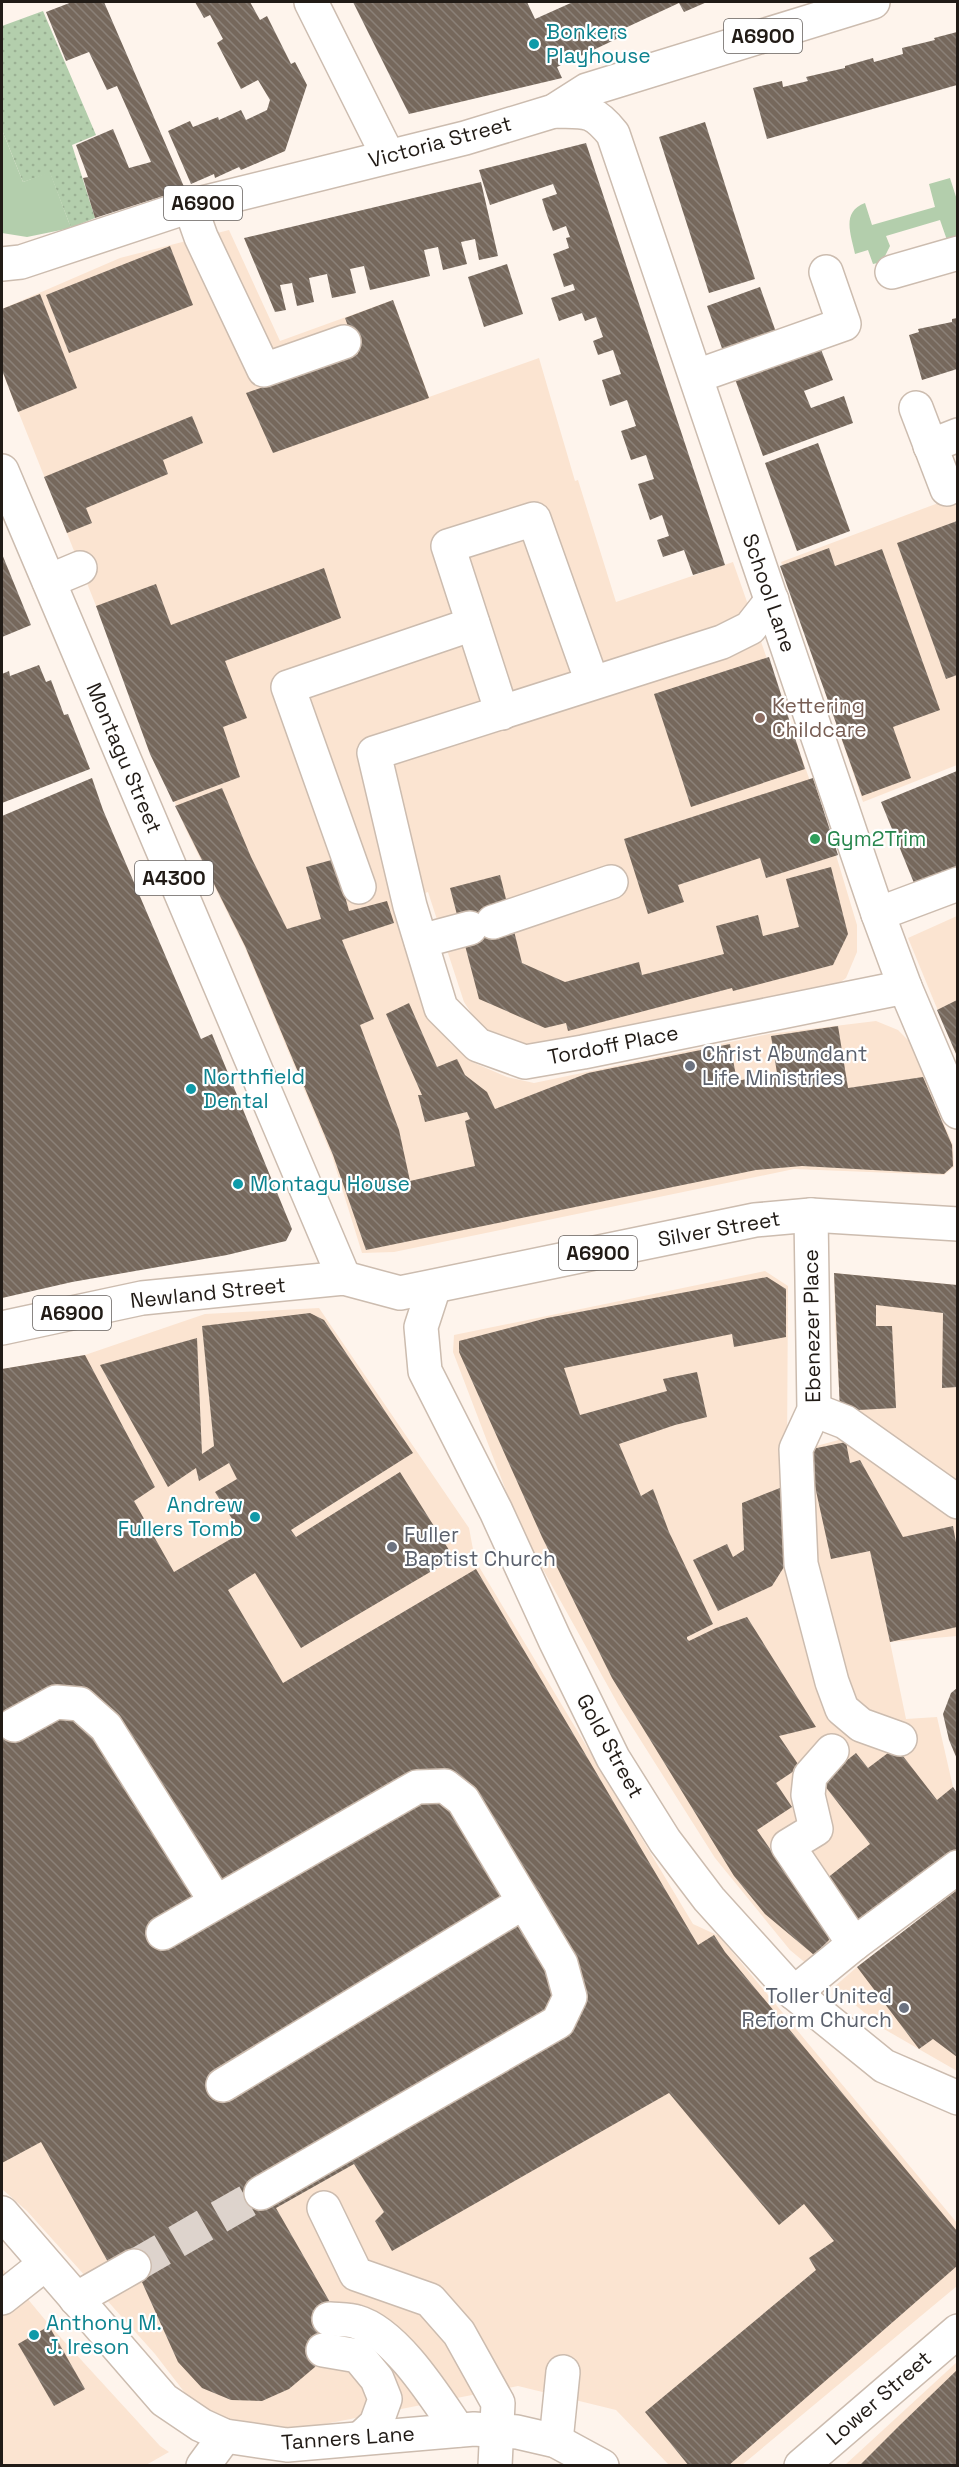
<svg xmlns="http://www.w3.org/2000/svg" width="959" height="2467" viewBox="0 0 959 2467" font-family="'Space Grotesk',sans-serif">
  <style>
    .built { fill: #fbe4d1 }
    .grass { fill: #b3ceac }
    .garden { fill: url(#garden-dots) }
    .building { fill: url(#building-back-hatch) }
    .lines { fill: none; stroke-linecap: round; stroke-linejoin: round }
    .minor-tunnel { stroke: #ddd3cc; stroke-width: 33; stroke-dasharray: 33 16; stroke-linecap: butt }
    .minor-casing { stroke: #ccbcaf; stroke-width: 36 }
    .major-casing { stroke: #ccbcaf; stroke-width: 36 }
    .minor { stroke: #fff; stroke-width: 33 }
    .major { stroke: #fff; stroke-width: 33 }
    .culture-dot { fill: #0f9aa8; stroke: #fff; stroke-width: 2 }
    .education-dot { fill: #8d6e63; stroke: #fff; stroke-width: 2 }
    .leisure-dot { fill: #2e9e5b; stroke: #fff; stroke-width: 2 }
    .worship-dot { fill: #6b7280; stroke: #fff; stroke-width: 2 }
    .labels { text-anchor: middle; stroke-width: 4.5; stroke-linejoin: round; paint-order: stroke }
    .shield { fill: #fff; stroke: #645f5c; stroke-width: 1.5 }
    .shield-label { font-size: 20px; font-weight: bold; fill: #211b16 }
    .culture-label { font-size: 21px; fill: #0d838f; stroke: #fff; text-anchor: start }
    .street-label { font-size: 21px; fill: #211b16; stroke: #fff }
    .education-label { font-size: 21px; fill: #785e54; stroke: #fff; text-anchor: start }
    .leisure-label { font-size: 21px; fill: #27864d; stroke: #fff; text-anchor: start }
    .worship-label { font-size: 21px; fill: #5b616d; stroke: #fff; text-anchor: start }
  </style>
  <defs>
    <pattern id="garden-dots" width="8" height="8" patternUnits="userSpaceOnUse" patternTransform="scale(1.5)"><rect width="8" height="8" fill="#b3ceac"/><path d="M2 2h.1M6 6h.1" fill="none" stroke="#9ab093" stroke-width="1.8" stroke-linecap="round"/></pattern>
    <pattern id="building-back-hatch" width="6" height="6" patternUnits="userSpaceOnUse" patternTransform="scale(1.5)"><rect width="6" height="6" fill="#76685c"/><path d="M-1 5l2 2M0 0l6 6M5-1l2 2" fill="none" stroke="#8b8178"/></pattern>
  </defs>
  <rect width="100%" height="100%" fill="#fef4ec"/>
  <!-- built -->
  <g class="built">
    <path d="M229 230 280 341 393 300 429 397 539 358 575 481 578 480 616 602 733 562 836 855 857 925V952L846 978 834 987 539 1050 500 1039 479 1025 464 1002 428 892 402 901 435 1022 450 1043 472 1062 507 1077 534 1083 769 1034 876 1021 898 1030 909 1041 953 1145 954 1167 944 1175 794 1169 394 1252 362 1253 332 1156 245 948 185 828 2 371V309L120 258Z"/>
    <path d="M957 496V765L863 802 781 562Z"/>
    <path d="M957 916V1057L908 938Z"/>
    <path d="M765 1271 788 1286 787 1454 842 1439 835 1325 834 1273 957 1285V1636L890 1642 906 1719 937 1717 953 1787 957 1793V1849L808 1965 790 1950 715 1858 619 1706 521 1530 453 1352 454 1335Z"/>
    <path d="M319 1308 469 1528 475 1560 693 1924 719 1936 957 2223V2286L742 2465H669L616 2410 518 2386 310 2427 271 2432 202 2415 155 2354 27 2211 2 2189V1369L85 1355 205 1314Z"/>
    <path d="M957 1890V2071L884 2029 834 1987 857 1967Z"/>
    <path d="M2 2268 51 2327 160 2446 169 2452 146 2465H2Z"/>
    <path d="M957 2362V2465H845Z"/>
  </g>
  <!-- grass -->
  <g class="grass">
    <path d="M2 130 23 182 50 172 71 228 27 237 2 233Z"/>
    <path d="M950 178 957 200V240L948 243 940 220 886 236 890 246 882 262 873 264 868 250 855 254C851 234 841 212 865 203L872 225 935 207 929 184Z"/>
  </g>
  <!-- garden -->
  <path class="garden" d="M43 11 96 135 72 145 95 218 71 228 50 173 23 182 2 130V26Z"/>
  <!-- building -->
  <g class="building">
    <path d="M72 2H104L185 189 95 218 83 178 88 177 76 145 113 129 129 168 151 162 117 86 107 90 89 52 66 61 46 12Z"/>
    <path d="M195 2H250L260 20 267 16 291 64 295 62 307 85 285 151 241 170 239 167 215 178 214 174 191 184 168 131 190 121 193 127 218 117 219 120 241 110 246 120 267 110 270 100 258 80 241 89 217 43 223 39 210 15 204 18Z"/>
    <path d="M353 2H527L535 19 573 2H707L684 12 679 3 623 29 625 35 557 67 562 78 409 114Z"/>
    <path d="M957 32V85L767 139 753 88 782 81 783 87 808 81 806 77 845 68V66L873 58 874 62 903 54 902 48 935 40 934 38Z"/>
    <path d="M705 122 755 279 709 293 659 137Z"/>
    <path d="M586 143 725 565 693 575 684 550 663 557 657 540 669 536 662 515 650 520 638 484 654 479 646 455 631 460 621 431 636 426 627 400 610 406 602 380 621 374 613 350 598 355 593 341 603 337 596 317 585 321 582 313 559 321 551 298 575 290 573 284 564 287 553 254 569 248 566 238 570 237 566 226 553 231 547 215 542 199 557 194 553 184 490 205 479 170Z"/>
    <path d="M481 182 498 256 479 260 475 239 461 242 467 264 443 270 438 247 424 250 430 276 370 290 364 266 350 269 356 293 332 298 327 274 309 278 314 302 297 306 292 283 280 285 286 310 275 312 244 238Z"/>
    <path d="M170 246 193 305 69 353 46 295Z"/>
    <path d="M507 264 523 314 484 327 468 277Z"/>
    <path d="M760 287 777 335 724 354 707 306Z"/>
    <path d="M40 294 77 388 18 412 2 370V309Z"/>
    <path d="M393 300 429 398 273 453 246 393 358 354 345 318Z"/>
    <path d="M957 318V369L922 380 909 335 919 332 918 329 952 322V319Z"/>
    <path d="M820 347 833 380 804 391 811 408 844 396 853 423 763 456 735 379Z"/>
    <path d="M192 416 203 443 163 460 168 474 86 508 92 523 67 533 44 477Z"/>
    <path d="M818 443 850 531 797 551 765 463Z"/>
    <path d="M957 521V675L946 679 897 543Z"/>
    <path d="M829 548 835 566 882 549 940 710 893 727 911 778 862 796 780 566Z"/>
    <path d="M2 554 31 625 2 637Z"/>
    <path d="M324 568 341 618 225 661 247 718 223 727 240 777 173 802 150 754 96 606 156 584 171 625Z"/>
    <path d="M769 657 805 769 691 807 654 694Z"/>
    <path d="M39 665 46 682 51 680 64 715 68 714 90 769 2 803V674L9 671 10 676Z"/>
    <path d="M957 771V866L914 883 881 802Z"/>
    <path d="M92 778 103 810 201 1039 212 1034 292 1229 286 1241 227 1255 72 1282 2 1298V816Z"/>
    <path d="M813 778 838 855 766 878 760 858 678 885 684 902 648 914 624 839Z"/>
    <path d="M222 788 251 857 287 929 321 919 306 867 335 859 349 911 387 901 394 923 342 940 374 1019 360 1025 399 1130 410 1181 475 1166 465 1121 470 1119 467 1112 425 1122 418 1095H422L386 1014 409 1003 437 1067 457 1059 465 1075 487 1092 495 1109 588 1073 730 1044 737 1081 777 1073 771 1036 838 1026 848 1088 923 1077 952 1145 953 1166 944 1174 802 1166 756 1170 366 1250 333 1155 245 946 175 806Z"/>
    <path d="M831 867 848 934 833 965 733 991 732 988 568 1031 566 1023 545 1028 479 999 450 888 500 875 522 963 565 982 639 962 642 975 724 954 716 926 758 915 763 936 799 927 786 879Z"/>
    <path d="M957 1000V1056L937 1010Z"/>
    <path d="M834 1273 957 1285V1387L942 1388 943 1313 876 1305V1326H892L896 1408 840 1411Z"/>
    <path d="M767 1277 786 1289V1337L734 1347 732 1334 564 1368 580 1415 667 1391 663 1379 697 1372 707 1417 675 1425 619 1444 641 1496 653 1489 669 1532 713 1624 687 1637V1639L689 1641 716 1628 747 1617 816 1727 779 1736 800 1767 776 1783 792 1807 757 1830 828 1933 829 1940 814 1955 765 1914 734 1876 612 1678 542 1537 459 1352V1341L547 1318Z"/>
    <path d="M310 1313 324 1320 413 1453 291 1530 296 1537 400 1472 454 1558 301 1648 255 1573 228 1590 283 1683 476 1569 698 1945 714 1935 725 1952 957 2231V2266L728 2466H689L645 2412 816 2270 809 2258 834 2241 804 2204 779 2225 669 2093 392 2251 375 2221 384 2212 354 2164 276 2208 331 2304 328 2337 315 2367 289 2389 262 2401 231 2400 202 2388 178 2362 132 2260 113 2271 41 2142 2 2163V1369L85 1355 155 1487 134 1501 174 1572 241 1533 215 1492 237 1479 229 1463 199 1481 196 1468 168 1487 100 1365 197 1338 202 1454 214 1446 202 1326Z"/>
    <path d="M846 1442 850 1463 860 1460 903 1537 953 1526 957 1548V1627L890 1642 870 1551 831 1559 807 1450Z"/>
    <path d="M785 1486 789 1559 772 1586 718 1611 693 1560 727 1544 733 1557 744 1550 742 1503Z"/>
    <path d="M957 1688V1759L949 1740 943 1714 951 1693Z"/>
    <path d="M896 1747 937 1800 953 1787 957 1793V1849L851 1931 826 1879 870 1844 821 1781 856 1753 868 1768Z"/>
    <path d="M957 1890V2057L933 2039 919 2049 857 1967Z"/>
    <path d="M49 2326 85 2389 54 2406 18 2344Z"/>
    <path d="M957 2370V2466H859L901 2424Z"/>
  </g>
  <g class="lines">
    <!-- minor-tunnel -->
    <path class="minor-tunnel" d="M134 2266 261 2193"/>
    <defs>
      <g id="minor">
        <path d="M311 2 388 156"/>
        <path d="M554 111C586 112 592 108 613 134L878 914 905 987 958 1112"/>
        <path d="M190 206 201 237 264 370 344 342"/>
        <path d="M892 272 958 253"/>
        <path d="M697 376 844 324 826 272"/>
        <path d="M916 408 947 489"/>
        <path d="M930 446 958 435"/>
        <path d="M49 581 80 568"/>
        <path d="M772 600 750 628 722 642 374 753 410 906 441 1008 478 1045 525 1062 583 1052 905 987"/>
        <path d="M502 713 448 546 534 519 592 682"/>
        <path d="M359 887 288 687 473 624"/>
        <path d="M878 914 958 884"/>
        <path d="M493 922 611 882"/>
        <path d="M421 941 470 928"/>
        <path d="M811 1215 814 1410 796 1449 801 1564 832 1682 842 1709 861 1725 900 1739"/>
        <path d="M434 1287 421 1327 425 1371 496 1511 555 1640 613 1758 665 1841 709 1899 794 1993 884 2066 958 2098"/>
        <path d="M814 1410 845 1422 958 1502"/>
        <path d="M14 1725 56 1702 80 1704 106 1727 216 1902"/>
        <path d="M832 1751 810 1776 808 1795 816 1829 788 1846 854 1944"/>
        <path d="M163 1933 417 1787 445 1786 463 1800 561 1964 570 1997 558 2022 261 2193"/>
        <path d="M794 1993 854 1944 958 1867"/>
        <path d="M223 2085 524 1902"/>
        <path d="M324 2208 356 2274 430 2300 459 2333 498 2403 495 2466"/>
        <path d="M2 2213 164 2400 201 2425 225 2436 287 2445 474 2429 517 2432 556 2441 602 2466"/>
        <path d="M2 2298 45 2264"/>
        <path d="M76 2299 134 2266"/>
        <path d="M329 2319C338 2320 349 2319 357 2322 396 2333 436 2398 458 2430"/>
        <path d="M323 2350 358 2356 377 2379 385 2399 376 2424 361 2438"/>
        <path d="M556 2441 563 2372"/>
        <path d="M203 2466 225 2436"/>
        <path d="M801 2466 958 2331"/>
      </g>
      <g id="major">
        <path d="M2 264 21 262 190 206 465 138 554 111 587 90 873 2"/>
        <path d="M2 471 344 1278"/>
        <path d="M2 1328 142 1298 344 1278 400 1293 755 1220 811 1215 958 1224"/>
      </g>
    </defs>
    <!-- minor casing -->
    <use href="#minor" class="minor-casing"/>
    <!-- major casing -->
    <use href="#major" class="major-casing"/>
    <!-- minor -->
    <use href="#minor" class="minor"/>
    <!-- major -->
    <use href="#major" class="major"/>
  </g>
  <!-- markers -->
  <g class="culture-dot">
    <circle cx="534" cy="44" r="6"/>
    <circle cx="191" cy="1089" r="6"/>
    <circle cx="238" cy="1184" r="6"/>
    <circle cx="255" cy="1517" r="6"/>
    <circle cx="34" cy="2335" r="6"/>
  </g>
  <circle class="education-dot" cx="760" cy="718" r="6"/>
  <circle class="leisure-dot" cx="815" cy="839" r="6"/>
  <g class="worship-dot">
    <circle cx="690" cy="1066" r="6"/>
    <circle cx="392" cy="1547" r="6"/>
    <circle cx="904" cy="2008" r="6"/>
  </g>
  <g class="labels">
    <!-- shield labels -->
    <g class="shield">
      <rect x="724" y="19" width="78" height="34" rx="4.5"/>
      <rect x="164" y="186" width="78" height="34" rx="4.5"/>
      <rect x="135" y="861" width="78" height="34" rx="4.5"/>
      <rect x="559" y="1236" width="78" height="34" rx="4.5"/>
      <rect x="33" y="1296" width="78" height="34" rx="4.5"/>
    </g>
    <g class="shield-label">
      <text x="763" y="43">A6900</text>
      <text x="203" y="210">A6900</text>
      <text x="174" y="885">A4300</text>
      <text x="598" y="1260">A6900</text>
      <text x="72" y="1320">A6900</text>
    </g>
    <!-- culture labels -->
    <g class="culture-label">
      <text x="546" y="39">Bonkers<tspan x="546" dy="24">Playhouse</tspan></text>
      <text x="203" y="1084">Northfield<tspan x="203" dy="24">Dental</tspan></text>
      <text x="250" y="1191">Montagu House</text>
      <text x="243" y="1512" text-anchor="end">Andrew<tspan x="243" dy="24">Fullers Tomb</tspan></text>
      <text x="46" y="2330">Anthony M.<tspan x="46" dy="24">J. Ireson</tspan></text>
    </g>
    <!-- street labels -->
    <g class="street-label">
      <text transform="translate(440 142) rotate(-15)" y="7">Victoria Street</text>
      <text transform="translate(769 593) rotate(71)" y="7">School Lane</text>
      <text transform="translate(124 758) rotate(67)" y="7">Montagu Street</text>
      <text transform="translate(613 1045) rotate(-11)" y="7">Tordoff Place</text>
      <text transform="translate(719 1229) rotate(-10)" y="7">Silver Street</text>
      <text transform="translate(208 1293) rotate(-6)" y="7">Newland Street</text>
      <text transform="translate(812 1326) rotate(-91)" y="7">Ebenezer Place</text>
      <text transform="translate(610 1746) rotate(61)" y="7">Gold Street</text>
      <text transform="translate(879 2398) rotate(-41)" y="7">Lower Street</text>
      <text transform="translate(348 2438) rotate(-4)" y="7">Tanners Lane</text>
    </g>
    <!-- education labels -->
    <g class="education-label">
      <text x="772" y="713">Kettering<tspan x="772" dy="24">Childcare</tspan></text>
    </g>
    <!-- leisure labels -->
    <g class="leisure-label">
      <text x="827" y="846">Gym2Trim</text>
    </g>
    <!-- worship labels -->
    <g class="worship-label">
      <text x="702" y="1061">Christ Abundant<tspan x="702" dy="24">Life Ministries</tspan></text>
      <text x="404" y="1542">Fuller<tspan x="404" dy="24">Baptist Church</tspan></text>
      <text x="892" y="2003" text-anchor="end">Toller United<tspan x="892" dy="24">Reform Church</tspan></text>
    </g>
  </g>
  <!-- border -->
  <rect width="959" height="2467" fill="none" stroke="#211b16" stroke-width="6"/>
</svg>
